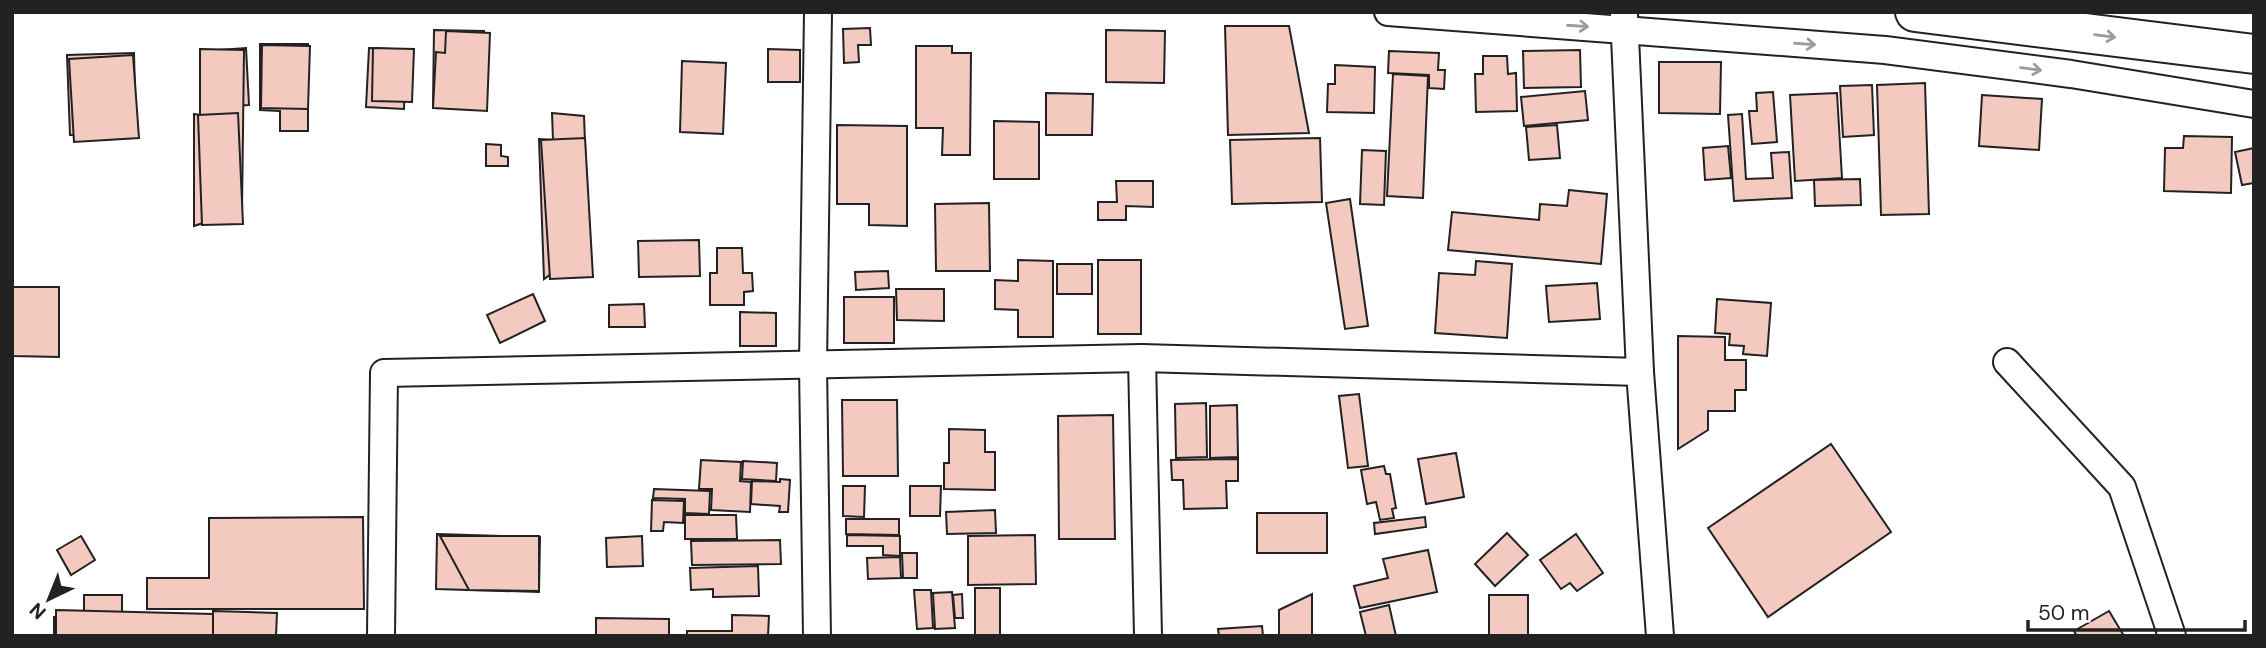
<svg xmlns="http://www.w3.org/2000/svg" width="2266" height="648" viewBox="0 0 2266 648" font-family="'DM Sans',sans-serif">
  <style>
    .building { fill: #f3c9c0; stroke: #222; stroke-width: 2 }
    .lines { fill: none; stroke-linecap: round; stroke-linejoin: round }
    .street-casing { stroke: #222; stroke-width: 30 }
    .highway-casing { stroke: #222; stroke-width: 42 }
    .street { stroke: #fff; stroke-width: 26 }
    .highway { stroke: #fff; stroke-width: 38 }
    .oneway { stroke: #9c9c9c }
  </style>
  <rect width="100%" height="100%" fill="#fff"/>
  <!-- building -->
  <g class="building">
    <path d="M1225 26H1289L1309 133 1228 135Z"/>
    <path d="M870 28 871 45H858L859 62 844 63 843 29Z"/>
    <path d="M434 30 484 31 483 107 433 105Z"/>
    <path d="M1106 30 1165 31 1164 83 1106 82Z"/>
    <path d="M446 31 490 33 487 111 433 108 436 52 445 53Z"/>
    <path d="M260 44H308V131H280V111L260 110Z"/>
    <path d="M262 45 310 46 308 109 261 108Z"/>
    <path d="M916 46H952V53H971L970 155H942L943 128H916Z"/>
    <path d="M246 48 249 105 208 107 204 51Z"/>
    <path d="M369 48 412 50 411 83H405L404 109 366 107Z"/>
    <path d="M373 48 414 49 412 102 372 101Z"/>
    <path d="M200 49 244 50 242 210 194 226V114L200 115Z"/>
    <path d="M768 49 800 50V82H768Z"/>
    <path d="M1580 50 1581 87 1524 88 1523 51Z"/>
    <path d="M1389 51 1439 53 1438 70H1445L1444 89 1429 88V75L1388 73Z"/>
    <path d="M134 53 136 134 70 135 67 55Z"/>
    <path d="M133 55 139 138 74 142 69 59Z"/>
    <path d="M1483 56H1507L1508 74 1516 73 1517 111 1476 112 1475 74H1483Z"/>
    <path d="M682 61 726 63 723 134 680 132Z"/>
    <path d="M1659 62H1721L1720 114 1659 113Z"/>
    <path d="M1335 65 1375 67 1374 113 1327 112 1328 84H1335Z"/>
    <path d="M1393 74 1428 76 1423 198 1387 196Z"/>
    <path d="M1925 83 1929 214 1881 215 1877 85Z"/>
    <path d="M1872 85 1874 135 1843 137 1840 86Z"/>
    <path d="M1585 91 1588 120 1524 126 1521 97Z"/>
    <path d="M1773 92 1777 142 1752 144 1749 111H1757L1756 93Z"/>
    <path d="M1046 93 1093 94 1092 135H1046Z"/>
    <path d="M1837 93 1842 178 1795 181 1790 95Z"/>
    <path d="M1982 95 2042 99 2039 150 1979 146Z"/>
    <path d="M238 113 243 224 202 225 198 115Z"/>
    <path d="M552 113 584 116 589 247 544 279 539 139 553 140Z"/>
    <path d="M1742 114 1746 179 1773 178 1771 153 1789 152 1792 198 1734 201 1728 115Z"/>
    <path d="M994 121 1039 122V179H994Z"/>
    <path d="M837 125 907 126V226L869 225V204H837Z"/>
    <path d="M1557 125 1560 158 1529 160 1526 127Z"/>
    <path d="M2184 136 2232 137 2231 193 2164 191 2165 148H2183Z"/>
    <path d="M585 138 593 277 550 279 541 140Z"/>
    <path d="M1320 138 1322 202 1232 204 1230 140Z"/>
    <path d="M486 144 501 145V156L508 157V166H486Z"/>
    <path d="M1728 146 1731 178 1705 180 1703 148Z"/>
    <path d="M2254 148V183L2242 185 2235 152Z"/>
    <path d="M1362 150 1386 151 1384 205 1360 204Z"/>
    <path d="M1860 179 1861 205 1815 206 1814 180Z"/>
    <path d="M1116 181H1153V207L1126 206V220H1098V202H1117Z"/>
    <path d="M1569 190 1607 194 1601 264 1448 250 1452 212 1539 220 1540 204 1567 206Z"/>
    <path d="M1350 199 1368 326 1345 329 1326 203Z"/>
    <path d="M989 203 990 271H936L935 204Z"/>
    <path d="M699 240 700 276 639 277 638 241Z"/>
    <path d="M717 248H742L743 273H752L753 291 744 292V305H710V273H717Z"/>
    <path d="M1018 260 1053 261V337H1018V310L995 309V280L1018 281Z"/>
    <rect x="1098" y="260" width="43" height="74"/>
    <path d="M1476 261 1512 264 1507 338 1435 333 1439 273 1475 275Z"/>
    <rect x="1057" y="264" width="35" height="30"/>
    <path d="M888 271 889 288 856 290 855 272Z"/>
    <path d="M1597 283 1600 319 1549 322 1546 286Z"/>
    <path d="M13 287H59V357L13 356Z"/>
    <path d="M896 289H944V321L897 320Z"/>
    <path d="M533 294 545 321 500 343 487 315Z"/>
    <rect x="844" y="297" width="50" height="46"/>
    <path d="M1717 299 1771 303 1767 356 1743 354 1744 346 1729 345 1730 334 1715 333Z"/>
    <path d="M644 304 645 327H609V305Z"/>
    <path d="M740 312 776 313V346H740Z"/>
    <path d="M1678 336 1725 337V360H1746V390H1735V411H1708V430L1678 449Z"/>
    <path d="M1359 394 1368 466 1348 468 1339 396Z"/>
    <path d="M842 400H897L898 476H843Z"/>
    <path d="M1206 403 1207 457 1176 458 1175 404Z"/>
    <path d="M1237 405 1238 457 1210 458V406Z"/>
    <path d="M1113 415 1115 539H1059L1058 416Z"/>
    <path d="M949 429 985 430V452H995V490L944 489V463H949Z"/>
    <path d="M1831 444 1891 532 1768 617 1708 528Z"/>
    <path d="M1456 453 1464 497 1426 504 1418 459Z"/>
    <path d="M1238 459V481H1226L1227 508 1184 509 1183 480H1172L1171 460Z"/>
    <path d="M701 460 741 462 740 481 751 482 750 512 711 510 712 489H699Z"/>
    <path d="M743 461 777 463 776 481 742 479Z"/>
    <path d="M1384 466 1386 474H1390L1396 508 1392 509 1394 518 1380 520 1376 502 1367 504 1361 470Z"/>
    <path d="M780 479 790 480 788 512H779L780 506 751 504 752 481 780 482Z"/>
    <path d="M843 486H865L864 517 843 516Z"/>
    <path d="M910 486H941L940 516H910Z"/>
    <path d="M654 489 710 491 709 514 685 513V499L653 498Z"/>
    <path d="M652 500 684 501 683 523 664 522 663 531H651Z"/>
    <path d="M995 510 996 533 947 534 946 512Z"/>
    <rect x="1257" y="513" width="70" height="40"/>
    <path d="M685 515H736L737 539H685Z"/>
    <path d="M363 517 364 609H147V578H209V518Z"/>
    <path d="M1425 517 1426 527 1375 534 1374 523Z"/>
    <path d="M846 519H899V535L846 534Z"/>
    <path d="M1507 533 1528 555 1495 586 1475 564Z"/>
    <path d="M437 534 540 537 539 592 436 589Z"/>
    <path d="M1576 534 1603 573 1577 591 1570 583 1561 589 1540 560Z"/>
    <path d="M847 535 900 536V556L883 555V546H847Z"/>
    <path d="M1035 535 1036 584 968 585V536Z"/>
    <path d="M81 536 95 560 71 575 57 550Z"/>
    <path d="M440 536H539V591L469 590Z"/>
    <path d="M642 536 643 566 607 567 606 538Z"/>
    <path d="M780 540 781 564 692 565 691 541Z"/>
    <path d="M1428 550 1437 592 1360 608 1354 586 1388 578 1383 559Z"/>
    <path d="M902 553H917V578H903Z"/>
    <path d="M900 557 901 578 868 579 867 558Z"/>
    <path d="M758 566 759 596 713 597V589L691 590 690 568Z"/>
    <rect x="975" y="588" width="25" height="48"/>
    <path d="M914 590H931L933 628 917 629Z"/>
    <path d="M952 592 955 628 935 629 933 593Z"/>
    <path d="M962 594 963 618H955L953 595Z"/>
    <path d="M1312 594V636H1279V610Z"/>
    <path d="M84 595H122V617H275V636H54V617H84Z"/>
    <rect x="1489" y="595" width="39" height="41"/>
    <path d="M1389 605 1396 636H1366L1360 612Z"/>
    <path d="M56 610 213 614V636H56Z"/>
    <path d="M213 611 277 613 276 636H213Z"/>
    <path d="M2109 611 2124 636H2077L2074 631Z"/>
    <path d="M732 615 769 616 768 636H687V631H732Z"/>
    <path d="M596 618 669 619V636H596Z"/>
    <path d="M1262 626 1263 636H1219L1218 629Z"/>
  </g>
  <g class="lines">
    <defs>
      <g id="street">
        <path d="M1388 12 1885 50 2071 74 2254 104"/>
        <path d="M1624 14 1640 372 1660 636"/>
        <path d="M1142 358 1148 636"/>
        <path d="M2007 362 2122 487 2172 636"/>
        <path d="M381 636 384 373 1142 358 1640 372"/>
        <path d="M817 636 813 365 818 12"/>
      </g>
      <path id="highway" d="M1915 12 2254 54"/>
    </defs>
    <!-- street casing -->
    <use href="#street" class="street-casing"/>
    <!-- highway casing -->
    <use href="#highway" class="highway-casing"/>
    <!-- street -->
    <use href="#street" class="street"/>
    <!-- highway -->
    <use href="#highway" class="highway"/>
  </g>
  <!-- one-way arrows -->
  <defs><path id="oneway-shaft" d="M-6 0H5M1.5-3L5.5 0L1.5 3" fill="none" stroke-width="1.6" stroke-linecap="round" stroke-linejoin="round" transform="scale(1.75)"/></defs>
  <g class="oneway">
    <use href="#oneway-shaft" transform="translate(1578 26) rotate(4)"/>
    <use href="#oneway-shaft" transform="translate(2105 36) rotate(7)"/>
    <use href="#oneway-shaft" transform="translate(1805 44) rotate(4)"/>
    <use href="#oneway-shaft" transform="translate(2031 69) rotate(8)"/>
  </g>
  <!-- border -->
  <rect width="2266" height="648" fill="none" stroke="#222222" stroke-width="28"/>
  <!-- north arrow -->
  <g transform="translate(49 599) rotate(223)" stroke="#ffffff" stroke-width="5" paint-order="stroke">
  <path d="M0-5L12 26L0 18L-12 26Z" fill="#222222"/>
  <text y="-10" font-size="19" font-weight="bold" text-anchor="middle" fill="#222222">N</text>
  </g>
  <!-- scale -->
  <path d="M2028 620v10h217v-10" fill="none" stroke="#222222" stroke-width="3.5"/>
  <text x="2038" y="620" font-size="21" fill="#222222" stroke="#ffffff" stroke-width="5" paint-order="stroke">50 m</text>
</svg>
